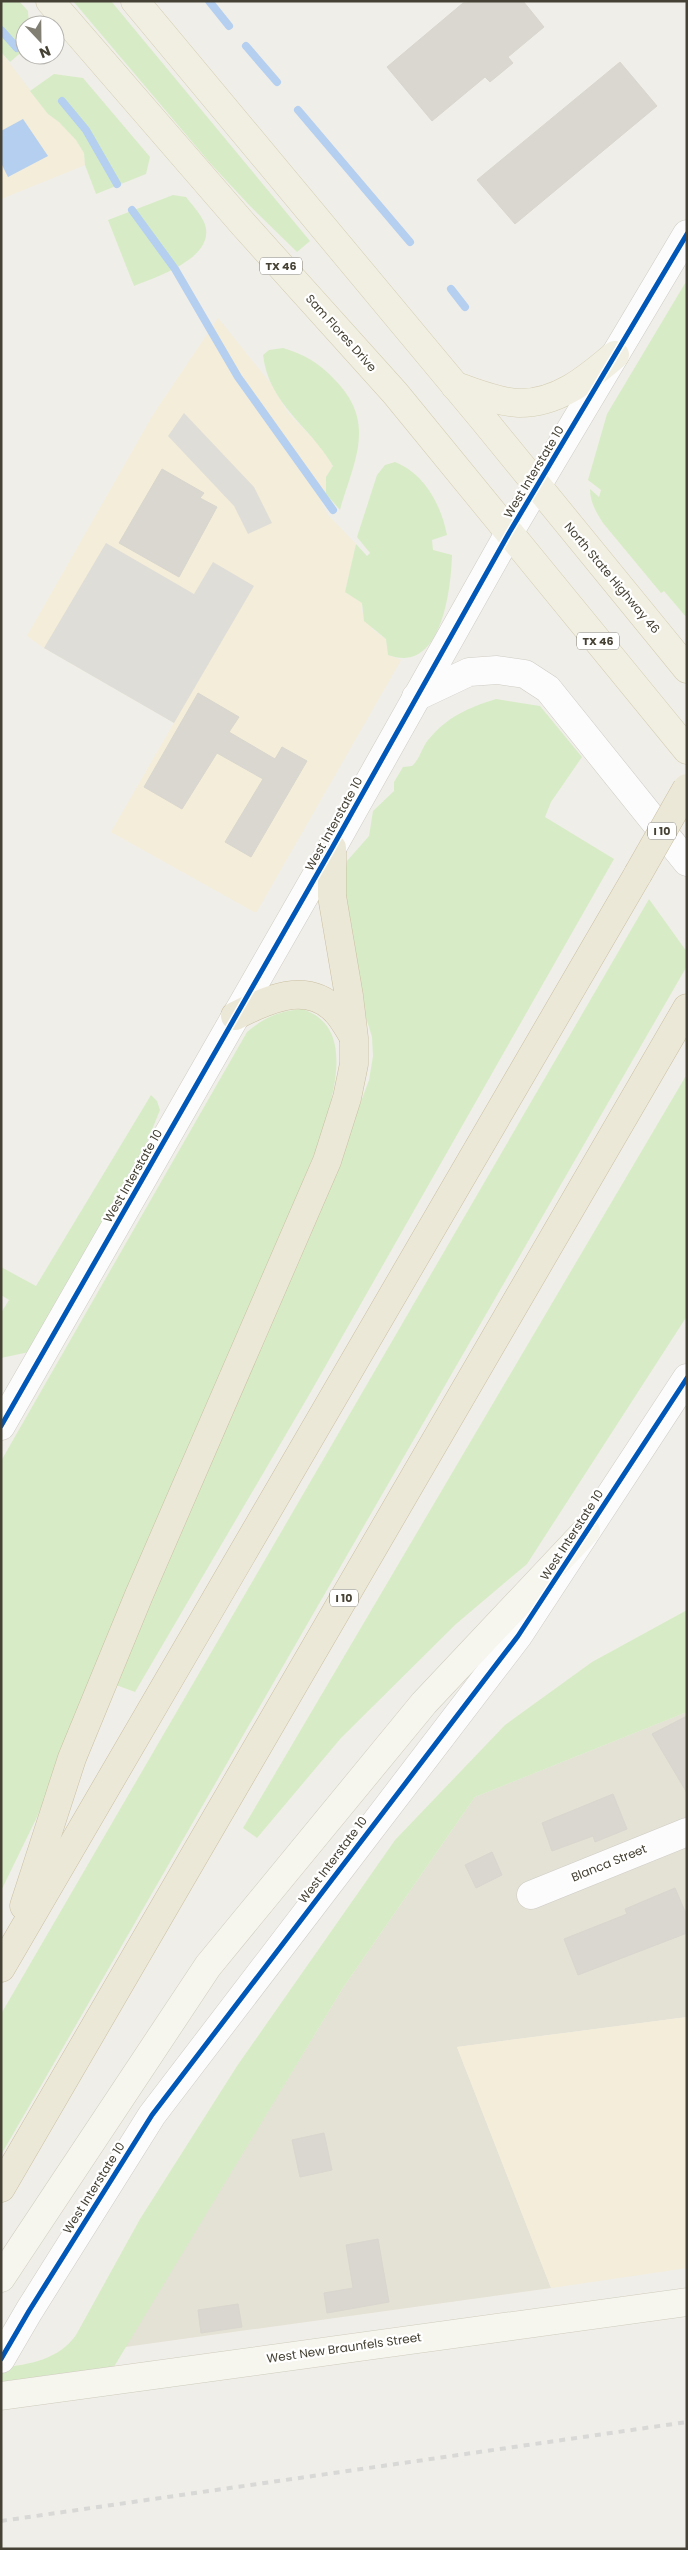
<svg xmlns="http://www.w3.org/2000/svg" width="688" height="2550" viewBox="0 0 688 2550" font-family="Poppins,sans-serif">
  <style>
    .residential { fill: #e4e1d5 }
    .commercial { fill: #f3edd9 }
    .green { fill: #d7ecc6 }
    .parking { fill: #dfddd8 }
    .water { fill: #b5cff0 }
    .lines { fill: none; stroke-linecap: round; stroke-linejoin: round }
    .stream { stroke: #b5cff0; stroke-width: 8 }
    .building { fill: #d9d7d0; stroke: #d8d6ce }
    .minor-casing { stroke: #ceccc5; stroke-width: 29 }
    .tertiary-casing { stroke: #ceccc5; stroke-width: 29 }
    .secondary-casing { stroke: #cfccbe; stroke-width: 29 }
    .primary-casing { stroke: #d3ceb4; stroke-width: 29 }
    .motorway-casing { stroke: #c9c0a2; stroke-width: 29 }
    .minor { stroke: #fdfcfc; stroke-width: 28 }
    .tertiary { stroke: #fdfcfc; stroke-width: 28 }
    .secondary { stroke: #f6f5ee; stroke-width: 28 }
    .primary { stroke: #f1efe2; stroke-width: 28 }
    .motorway { stroke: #ece8d8; stroke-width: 28 }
    .rail { stroke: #d8d8d7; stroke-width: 4; stroke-dasharray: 6 6; stroke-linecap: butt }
    .motorway-bridge-casing { stroke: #c9c0a2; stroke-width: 29; stroke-linecap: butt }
    .motorway-bridge { stroke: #ece8d8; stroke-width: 28 }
    .cycleway-casing { stroke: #fff; stroke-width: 8 }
    .cycleway { stroke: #0057b8; stroke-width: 5 }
    .labels { text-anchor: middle; stroke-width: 4.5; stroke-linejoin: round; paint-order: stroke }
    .shield { fill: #fff; stroke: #7d7a71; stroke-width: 1 }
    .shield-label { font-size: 11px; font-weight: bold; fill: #454134 }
    .street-label { font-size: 12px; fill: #454134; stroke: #fff }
  </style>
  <rect width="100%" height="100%" fill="#f0eee8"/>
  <!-- residential -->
  <path class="residential" d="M687 1712V2017L457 2047 551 2288 125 2347 343 1988 475 1797Z"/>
  <!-- commercial -->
  <g class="commercial">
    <path d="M1 52 48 114 59 122 76 140 84 153 85 165 1 199Z"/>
    <path d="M218 318 271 384 288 413 320 446 333 466 326 477V494L321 502 328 515 356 544 345 592 362 603 361 610 373 630 386 639 388 655 401 660 256 913 111 832 174 723 44 648 27 636 153 415Z"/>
    <path d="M687 2017V2268L551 2288 457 2047Z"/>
  </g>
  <!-- green -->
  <g class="green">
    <path d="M1 1H19L28 11 29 25H25V49L10 62 1 52Z"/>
    <path d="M73 1H111L310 241 297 252 250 206 210 163Z"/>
    <path d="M54 74 83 78 150 157 146 174 96 194 85 165 84 153 76 140 59 122 48 114 30 91Z"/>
    <path d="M173 195 186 197C192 205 200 213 204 222 219 257 156 277 134 286L108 220Z"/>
    <path d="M687 280V618L664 591 661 593 603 523C596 512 590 502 590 489L599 497 601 490 588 480 607 414Z"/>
    <path d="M283 348C304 354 319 363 334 379 377 422 355 459 340 510L326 494V477L333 466C310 426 269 405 263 355L269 350Z"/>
    <path d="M395 462C425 474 441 505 447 535L432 540 433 550 452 555C451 591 441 675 388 655L386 639 364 621 362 603 345 592 356 544 367 556 370 553 357 537 377 475 385 465Z"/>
    <path d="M496 699 540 706 582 757 551 802 545 817 614 859 309 1395 135 1692 116 1685 341 1155 369 1080 373 1056 372 1037 363 1008 346 908 344 879 347 861 369 836 373 811 394 791V782L403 767 412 766C420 759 421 749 428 740 448 716 468 708 496 699Z"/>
    <path d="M649 899 687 952V966L1 2155V2014Z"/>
    <path d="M302 1009C360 1027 330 1105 318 1145L37 1817 1 1891V1461L247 1032C265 1017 279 1011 302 1009Z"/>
    <path d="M687 1074V1316L527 1564 456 1624 341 1738 257 1838 243 1828Z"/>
    <path d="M151 1095 157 1101 160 1110 142 1154 29 1352 1 1358V1313L9 1300 1 1295V1267L36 1286Z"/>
    <path d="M687 1610V1712L475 1797 343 1988 112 2370 1 2386V2368C30 2364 58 2360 76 2335L140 2219 237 2066 395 1840 505 1725 592 1662Z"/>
  </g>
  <!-- parking -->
  <g class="parking">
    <path d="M184 413 254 487 272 523 248 534 234 506 168 436Z"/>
    <path d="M106 543 194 594 213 562 254 586 174 723 44 648Z"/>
  </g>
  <!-- water -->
  <path class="water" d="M23 119 48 156 8 177 1 163V131Z"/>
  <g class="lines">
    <!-- stream -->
    <g class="stream">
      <path d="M209 1 229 26"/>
      <path d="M1 30 17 48"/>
      <path d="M246 46 277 82"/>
      <path d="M62 101 86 130 117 184"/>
      <path d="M298 110 410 242"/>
      <path d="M132 210 175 269 238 377 333 510"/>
      <path d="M451 289 465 307"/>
    </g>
  </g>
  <!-- building -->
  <g class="building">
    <path d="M489 1H523L544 27 508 57 513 63 490 82 485 77 432 121 387 67 463 3Z"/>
    <path d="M620 62 657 106 515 224 477 180Z"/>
    <path d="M162 469 204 493 200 498 217 507 179 577 119 543Z"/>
    <path d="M198 693 239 717 229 732 275 759 282 747 307 761 251 857 225 842 263 779 217 753 182 809 144 787Z"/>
    <path d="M687 1716V1793L652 1734Z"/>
    <path d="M613 1794 627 1829 595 1842 593 1836 552 1851 542 1823Z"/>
    <path d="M492 1852 502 1875 476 1888 465 1865Z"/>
    <path d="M675 1888 687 1916V1933L578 1975 564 1939 627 1914 625 1909Z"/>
    <path d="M324 2133 332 2170 300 2177 292 2140Z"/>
    <path d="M378 2239 389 2302 327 2313 324 2293 353 2288 346 2245Z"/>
    <path d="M238 2304 242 2327 201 2333 198 2310Z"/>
  </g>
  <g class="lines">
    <defs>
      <path id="minor" d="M531 1895 687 1832"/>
      <g id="tertiary">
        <path d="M416 697 469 672 497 670 525 674 548 689 687 862"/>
        <path d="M1 1426 332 848 509 533 687 234"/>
        <path d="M1 2359 29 2311 152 2115 518 1636 687 1378"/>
      </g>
      <g id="secondary">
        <path d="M1 2278 208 1966 424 1703 586 1531"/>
        <path d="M1 2396 687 2302"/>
      </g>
      <g id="primary">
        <path d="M50 1 243 224 395 393 687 750"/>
        <path d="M135 1 483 419 687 669"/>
        <path d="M455 386C475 392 497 402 518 403 557 404 587 379 615 355"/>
      </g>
      <g id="motorway">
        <path d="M235 1016C266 1000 307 980 336 1011 343 1018 348 1028 353 1036"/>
        <path d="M24 1906 72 1758 139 1595 327 1161 347 1098 354 1064V1038L349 996 332 896V848"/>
        <path d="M1 1968 638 874"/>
        <path d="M1 2188 687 1008"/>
      </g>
    </defs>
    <!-- minor casing -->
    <use href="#minor" class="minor-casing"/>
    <!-- tertiary casing -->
    <use href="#tertiary" class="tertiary-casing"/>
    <!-- secondary casing -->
    <use href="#secondary" class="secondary-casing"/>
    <!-- primary casing -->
    <use href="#primary" class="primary-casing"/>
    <!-- motorway casing -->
    <use href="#motorway" class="motorway-casing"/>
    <!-- minor -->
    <use href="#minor" class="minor"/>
    <!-- tertiary -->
    <use href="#tertiary" class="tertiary"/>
    <!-- secondary -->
    <use href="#secondary" class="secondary"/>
    <!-- primary -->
    <use href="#primary" class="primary"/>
    <!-- motorway -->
    <use href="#motorway" class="motorway"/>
    <!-- rail -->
    <path class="rail" d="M1 2521 687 2422"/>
    <defs>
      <path id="motorway-bridge" d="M638 874 687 788"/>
    </defs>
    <!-- motorway-bridge casing -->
    <use href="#motorway-bridge" class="motorway-bridge-casing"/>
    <!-- motorway-bridge -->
    <use href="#motorway-bridge" class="motorway-bridge"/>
    <defs>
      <g id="cycleway">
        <path d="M1 1426 332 848 509 533 687 234"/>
        <path d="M1 2359 29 2311 152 2115 518 1636 687 1378"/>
      </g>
    </defs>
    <!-- cycleway casing -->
    <use href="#cycleway" class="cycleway-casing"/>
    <!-- cycleway -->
    <use href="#cycleway" class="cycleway"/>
  </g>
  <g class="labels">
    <!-- shield labels -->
    <g class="shield">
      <rect x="260" y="257.5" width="42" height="17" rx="4"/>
      <rect x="577" y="632.5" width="42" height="17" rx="4"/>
      <rect x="648" y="822.5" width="28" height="17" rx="4"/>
      <rect x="330" y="1589.5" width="28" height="17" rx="4"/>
    </g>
    <g class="shield-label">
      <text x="281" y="270">TX 46</text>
      <text x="598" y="645">TX 46</text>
      <text x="662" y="835">I 10</text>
      <text x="344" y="1602">I 10</text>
    </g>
    <!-- street labels -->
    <g class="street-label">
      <text transform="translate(341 333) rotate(48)" y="4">Sam Flores Drive</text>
      <text transform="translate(534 472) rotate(-59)" y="4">West Interstate 10</text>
      <text transform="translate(612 578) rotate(50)" y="4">North State Highway 46</text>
      <text transform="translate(334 824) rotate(-61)" y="4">West Interstate 10</text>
      <text transform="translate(133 1176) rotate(-60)" y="4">West Interstate 10</text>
      <text transform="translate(572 1535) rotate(-57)" y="4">West Interstate 10</text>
      <text transform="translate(333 1860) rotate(-53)" y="4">West Interstate 10</text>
      <text transform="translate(609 1863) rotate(-22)" y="4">Blanca Street</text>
      <text transform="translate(94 2188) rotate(-58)" y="4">West Interstate 10</text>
      <text transform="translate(344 2348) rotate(-8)" y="4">West New Braunfels Street</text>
    </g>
  </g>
  <!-- border -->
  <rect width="688" height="2550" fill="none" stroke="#454134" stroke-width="5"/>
  <!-- north arrow -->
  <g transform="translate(40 40) rotate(158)"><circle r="24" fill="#ffffff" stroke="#b5b3ae"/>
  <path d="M0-4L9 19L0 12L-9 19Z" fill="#817e73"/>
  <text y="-8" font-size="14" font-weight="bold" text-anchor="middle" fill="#454134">N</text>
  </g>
</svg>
